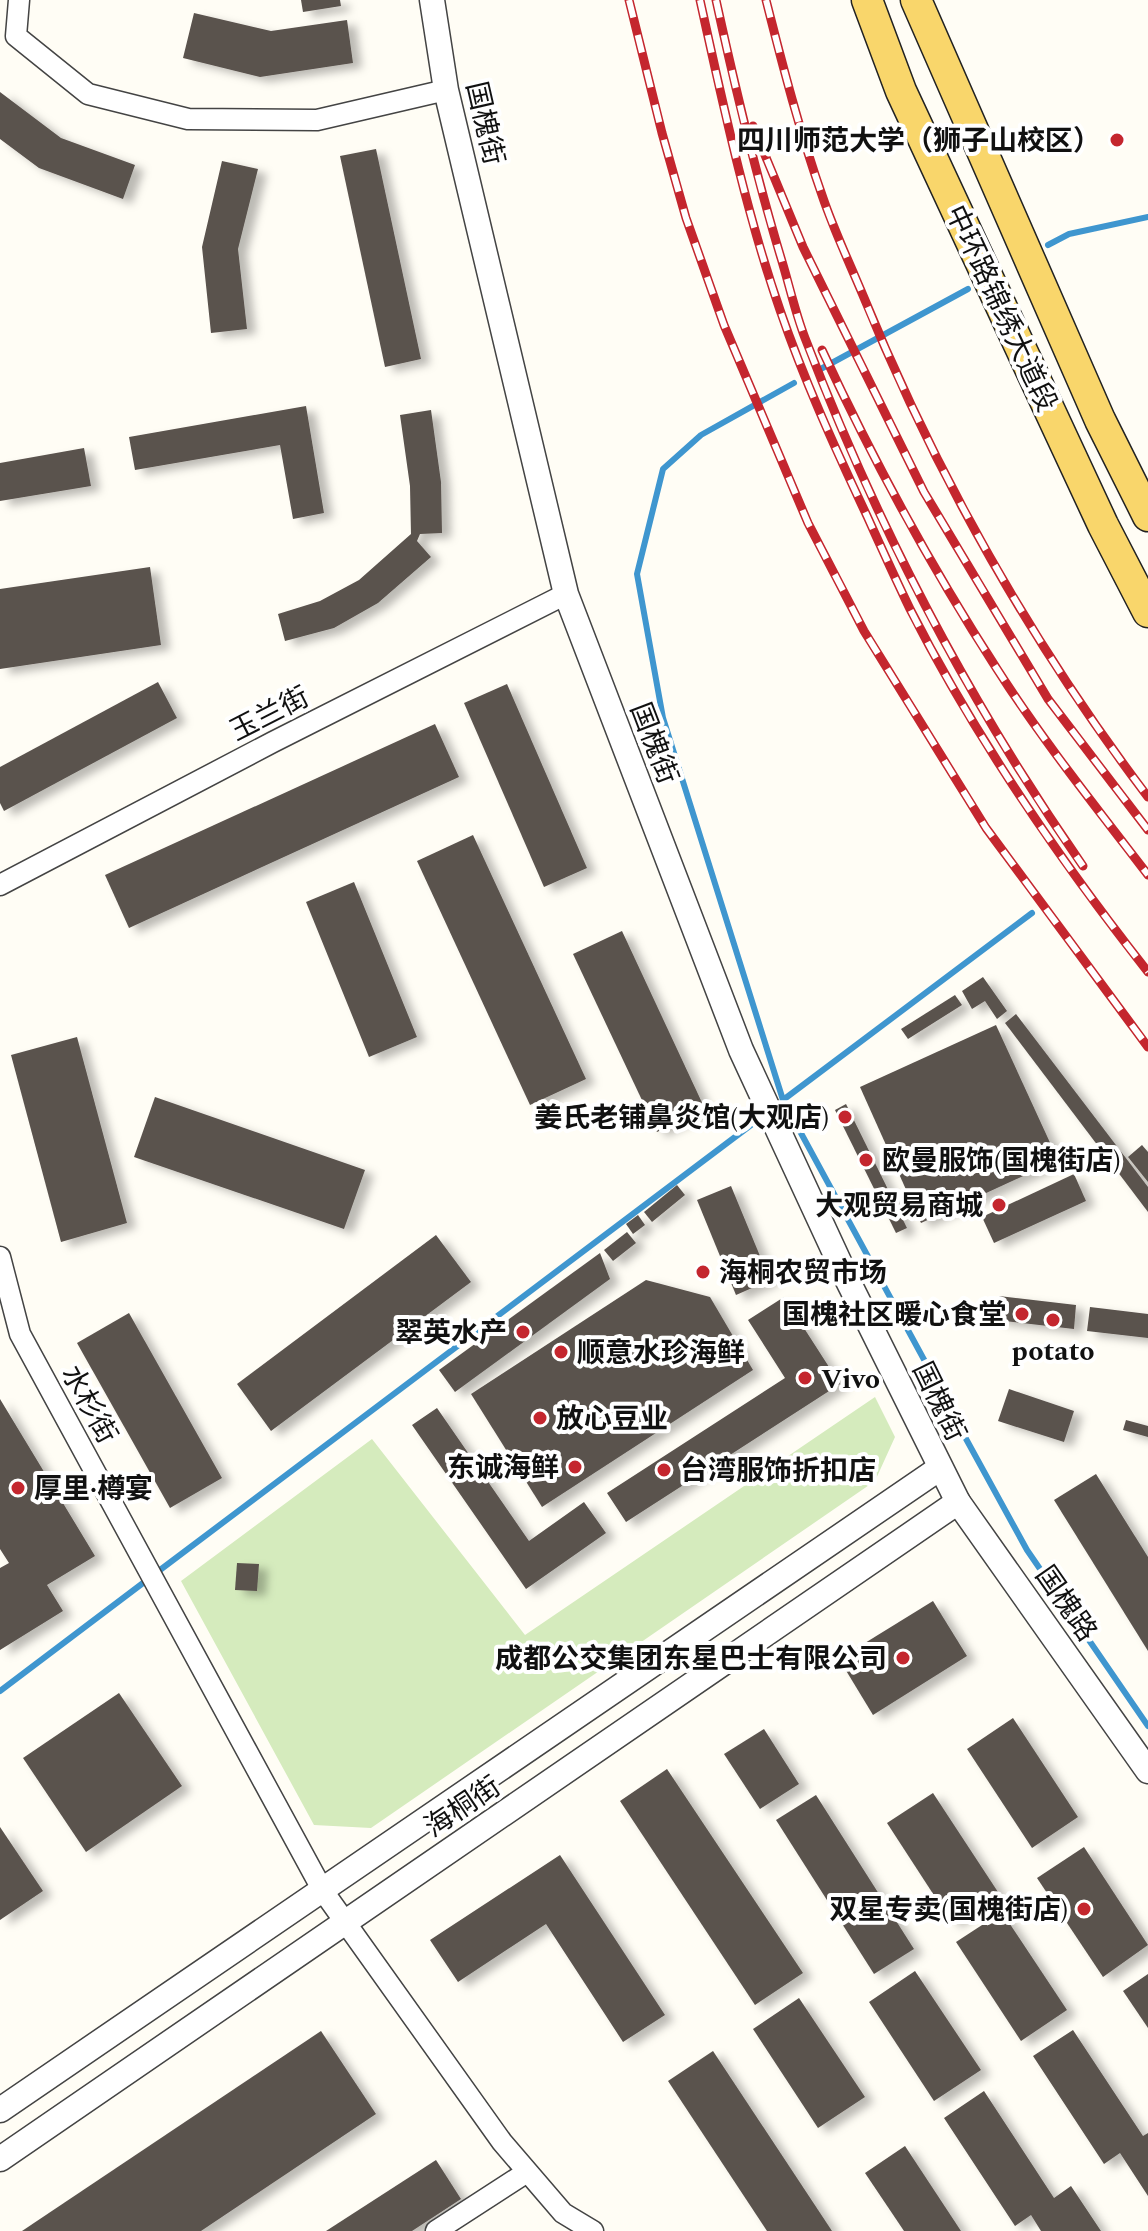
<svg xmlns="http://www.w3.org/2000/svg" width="1148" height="2231" viewBox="0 0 1148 2231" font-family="Spectral,'Noto Sans SC',serif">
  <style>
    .green { fill: #d5ebbd }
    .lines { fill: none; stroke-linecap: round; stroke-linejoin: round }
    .stream { stroke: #3f96cf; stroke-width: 6 }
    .building { fill: #5a524d; filter: url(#shadow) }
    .minor-casing { stroke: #444; stroke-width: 23 }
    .tertiary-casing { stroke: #444; stroke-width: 27 }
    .primary-casing { stroke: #222; stroke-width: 33 }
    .minor { stroke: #fff; stroke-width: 20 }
    .tertiary { stroke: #fff; stroke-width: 24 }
    .primary { stroke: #f9d66b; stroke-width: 30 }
    .rail-casing { stroke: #c4262e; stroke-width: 9 }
    .rail { stroke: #fff; stroke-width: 6; stroke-dasharray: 18; stroke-linecap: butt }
    .poi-dot { fill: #c4262e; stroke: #fff; stroke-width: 3 }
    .labels { text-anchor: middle; stroke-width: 8; stroke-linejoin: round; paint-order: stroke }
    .street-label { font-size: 28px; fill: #111; stroke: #fff }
    .poi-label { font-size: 28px; font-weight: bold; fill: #111; stroke: #fff; text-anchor: end }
  </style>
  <defs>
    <filter id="shadow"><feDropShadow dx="9" dy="5" stdDeviation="4" flood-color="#0004"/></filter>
  </defs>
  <rect width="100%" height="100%" fill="#fffdf5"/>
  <!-- green -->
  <path class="green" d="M875 1397 895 1437 875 1481 371 1828 314 1825 181 1581 372 1439 525 1635Z"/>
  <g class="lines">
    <!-- stream -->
    <g class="stream">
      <path d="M1048 245 1069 234 1148 217"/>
      <path d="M817 371 968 289"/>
      <path d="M794 383 701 435 663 469 637 574 663 718 783 1100 953 1413"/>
      <path d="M783 1100 1032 913"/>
      <path d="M965 1437 1027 1550 1148 1726"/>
      <path d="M156 1573 755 1122"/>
      <path d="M0 1691 147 1580"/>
    </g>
  </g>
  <!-- building -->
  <g class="building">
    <path d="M301 0H340L341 6 303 12Z"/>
    <path d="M194 13 271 31 347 20 353 63 260 77 183 58Z"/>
    <path d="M0 92 61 138 135 165 123 199 39 168 0 139Z"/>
    <path d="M376 149 421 359 385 367 340 156Z"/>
    <path d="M222 161 258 169 238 249 247 329 211 333 202 247Z"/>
    <path d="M306 406 324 513 293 519 280 445 135 470 129 437Z"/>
    <path d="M431 410 441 482 442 533 420 534 417 541 431 557 378 603 334 628 285 641 278 614 320 601 359 580 411 534 410 486 400 415Z"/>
    <path d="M84 448 91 486 0 501V463Z"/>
    <path d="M150 567 161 645 0 669V589Z"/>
    <path d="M158 682 177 718 4 811 0 803V767Z"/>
    <path d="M507 684 587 868 544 887 464 703Z"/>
    <path d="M435 724 459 777 129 928 105 875Z"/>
    <path d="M473 835 586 1079 530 1105 417 861Z"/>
    <path d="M354 882 417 1037 369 1057 306 902Z"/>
    <path d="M622 931 705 1109 657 1132 573 954Z"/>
    <path d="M983 977 1007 1011 997 1019 985 1001 972 1009 962 991Z"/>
    <path d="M955 995 962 1005 908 1039 901 1029Z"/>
    <path d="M1016 1014 1148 1187V1212L1005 1023Z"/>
    <path d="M996 1025 1058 1160 921 1223 860 1087Z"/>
    <path d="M77 1037 127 1223 61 1242 11 1055Z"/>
    <path d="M155 1097 365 1170 344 1229 134 1157Z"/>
    <path d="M846 1104 907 1228 896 1233 835 1110Z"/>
    <path d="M1142 1145 1148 1152V1182L1128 1157Z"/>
    <path d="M1074 1174 1086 1201 994 1243 982 1217Z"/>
    <path d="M677 1185 685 1195 652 1222 644 1212Z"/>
    <path d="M731 1186 770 1280 736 1295 697 1200Z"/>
    <path d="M638 1215 645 1225 633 1234 626 1224Z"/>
    <path d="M627 1232 636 1243 613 1261 604 1250Z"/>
    <path d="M436 1235 471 1282 271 1431 237 1384Z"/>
    <path d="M600 1253 610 1279 455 1392 439 1370Z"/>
    <path d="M646 1280 710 1297 753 1370 542 1507 471 1394Z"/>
    <path d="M999 1296 1076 1305 1074 1329 996 1320Z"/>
    <path d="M784 1297 840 1384 626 1522 607 1493 785 1378 748 1320Z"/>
    <path d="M1090 1307 1148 1314V1338L1087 1331Z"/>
    <path d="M129 1313 222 1478 170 1508 77 1343Z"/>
    <path d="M1009 1389 1074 1411 1064 1442 998 1421Z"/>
    <path d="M0 1399 95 1556 47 1585 63 1611 0 1650V1568L9 1563 0 1549Z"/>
    <path d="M437 1408 529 1541 584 1502 606 1533 526 1589 412 1425Z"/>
    <path d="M1126 1420 1148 1426V1437L1123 1430Z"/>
    <path d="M1096 1474 1148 1557V1651L1054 1500Z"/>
    <path d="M237 1563 259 1564 257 1591 235 1590Z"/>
    <path d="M933 1601 967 1656 873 1715 839 1659Z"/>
    <path d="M119 1693 182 1786 86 1852 23 1758Z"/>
    <path d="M1013 1718 1078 1817 1032 1848 967 1749Z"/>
    <path d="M764 1729 799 1784 760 1809 724 1754Z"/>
    <path d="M667 1769 803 1973 755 2005 620 1801Z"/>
    <path d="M933 1793 998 1892 952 1923 887 1823Z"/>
    <path d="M816 1795 914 1949 874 1974 776 1820Z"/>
    <path d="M0 1827 43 1891 0 1920Z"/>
    <path d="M1084 1847 1148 1945 1103 1977 1037 1878Z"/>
    <path d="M560 1855 665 2015 623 2042 546 1924 458 1982 430 1940Z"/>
    <path d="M1002 1912 1067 2010 1021 2041 956 1942Z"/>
    <path d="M915 1971 981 2070 934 2101 869 2002Z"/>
    <path d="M1148 1974V2028L1123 1991Z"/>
    <path d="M799 1998 865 2097 818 2128 753 2029Z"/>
    <path d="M1073 2030 1143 2136 1148 2133V2196L1120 2153 1104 2164 1033 2056Z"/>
    <path d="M321 2031 376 2114 201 2231H22Z"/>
    <path d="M713 2051 832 2231H767L668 2081Z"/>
    <path d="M984 2091 1054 2198 1071 2186 1101 2231H1041L1031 2215 1015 2226 944 2118Z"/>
    <path d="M905 2146 961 2231H904L865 2173Z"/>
    <path d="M436 2160 461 2199 412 2231H326Z"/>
  </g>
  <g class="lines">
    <defs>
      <g id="minor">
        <path d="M19 0 16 36 88 94 188 119 317 120 446 90"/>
        <path d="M0 885 273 742 566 594"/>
        <path d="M0 1257 20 1334 323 1891 502 2142 563 2213 593 2231"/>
        <path d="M436 2231 527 2172"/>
      </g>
      <g id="tertiary">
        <path d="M432 0 446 90 566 594 741 1050 848 1281 958 1502 1148 1771"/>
        <path d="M0 2110 940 1468"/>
        <path d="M0 2159 958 1502"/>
      </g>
      <g id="primary">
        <path d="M867 0 901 91 1103 525 1148 612"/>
        <path d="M916 0 1100 420 1148 516"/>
      </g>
    </defs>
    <!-- minor casing -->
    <use href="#minor" class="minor-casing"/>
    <!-- tertiary casing -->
    <use href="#tertiary" class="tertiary-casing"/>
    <!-- primary casing -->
    <use href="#primary" class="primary-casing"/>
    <!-- minor -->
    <use href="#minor" class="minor"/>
    <!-- tertiary -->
    <use href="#tertiary" class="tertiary"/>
    <!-- primary -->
    <use href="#primary" class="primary"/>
    <defs>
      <g id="rail">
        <path d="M629 0 662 133 686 218 724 325 808 523 864 631 986 828 1148 1047"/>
        <path d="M700 0C723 104 745 209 780 310 804 380 835 448 867 516 881 547 895 578 910 609 975 737 1059 859 1148 972"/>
        <path d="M716 0C735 87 755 172 781 258 789 284 795 312 805 338 877 526 968 701 1083 866"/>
        <path d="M766 0C783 67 800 133 823 198 834 230 849 262 862 293 935 472 1031 643 1148 797"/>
        <path d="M753 126 803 247 924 492 1048 699 1148 830"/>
        <path d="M822 350C873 460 931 567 997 669 1043 741 1096 807 1148 875"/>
      </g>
    </defs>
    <!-- rail casing -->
    <use href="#rail" class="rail-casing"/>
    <!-- rail -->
    <use href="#rail" class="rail"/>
  </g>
  <!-- markers -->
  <g class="poi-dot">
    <circle cx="1117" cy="140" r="8"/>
    <circle cx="845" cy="1117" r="8"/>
    <circle cx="866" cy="1160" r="8"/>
    <circle cx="999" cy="1205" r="8"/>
    <circle cx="703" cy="1272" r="8"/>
    <circle cx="1022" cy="1314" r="8"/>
    <circle cx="1053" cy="1320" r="8"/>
    <circle cx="523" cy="1332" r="8"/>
    <circle cx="561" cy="1352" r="8"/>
    <circle cx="805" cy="1378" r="8"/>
    <circle cx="540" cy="1418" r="8"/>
    <circle cx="575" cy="1467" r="8"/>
    <circle cx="664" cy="1470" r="8"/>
    <circle cx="18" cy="1488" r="8"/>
    <circle cx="903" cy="1658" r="8"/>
    <circle cx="1084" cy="1909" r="8"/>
  </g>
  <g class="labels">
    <!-- street labels -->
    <g class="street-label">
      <text transform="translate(486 123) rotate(77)" y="10">国槐街</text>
      <text transform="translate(1002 308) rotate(65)" y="10">中环路锦绣大道段</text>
      <text transform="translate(269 713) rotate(-27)" y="10">玉兰街</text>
      <text transform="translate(655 743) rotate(69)" y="10">国槐街</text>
      <text transform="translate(940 1401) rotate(64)" y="10">国槐街</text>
      <text transform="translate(90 1404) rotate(61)" y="10">水杉街</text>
      <text transform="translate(1067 1603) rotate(55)" y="10">国槐路</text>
      <text transform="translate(462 1806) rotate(-34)" y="10">海桐街</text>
    </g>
    <!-- poi labels -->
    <g class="poi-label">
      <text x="1101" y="150">四川师范大学（狮子山校区）</text>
      <text x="829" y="1127">姜氏老铺鼻炎馆(大观店)</text>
      <text x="882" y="1170" text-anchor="start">欧曼服饰(国槐街店)</text>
      <text x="983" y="1215">大观贸易商城</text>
      <text x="719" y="1282" text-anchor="start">海桐农贸市场</text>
      <text x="1006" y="1324">国槐社区暖心食堂</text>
      <text x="507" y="1342">翠英水产</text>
      <text x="1053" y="1360" text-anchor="middle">potato</text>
      <text x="577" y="1362" text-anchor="start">顺意水珍海鲜</text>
      <text x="821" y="1388" text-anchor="start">Vivo</text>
      <text x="556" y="1428" text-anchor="start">放心豆业</text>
      <text x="559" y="1477">东诚海鲜</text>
      <text x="680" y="1480" text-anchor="start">台湾服饰折扣店</text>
      <text x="34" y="1498" text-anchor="start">厚里·樽宴</text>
      <text x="887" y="1668">成都公交集团东星巴士有限公司</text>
      <text x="1068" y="1919">双星专卖(国槐街店)</text>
    </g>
  </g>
</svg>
